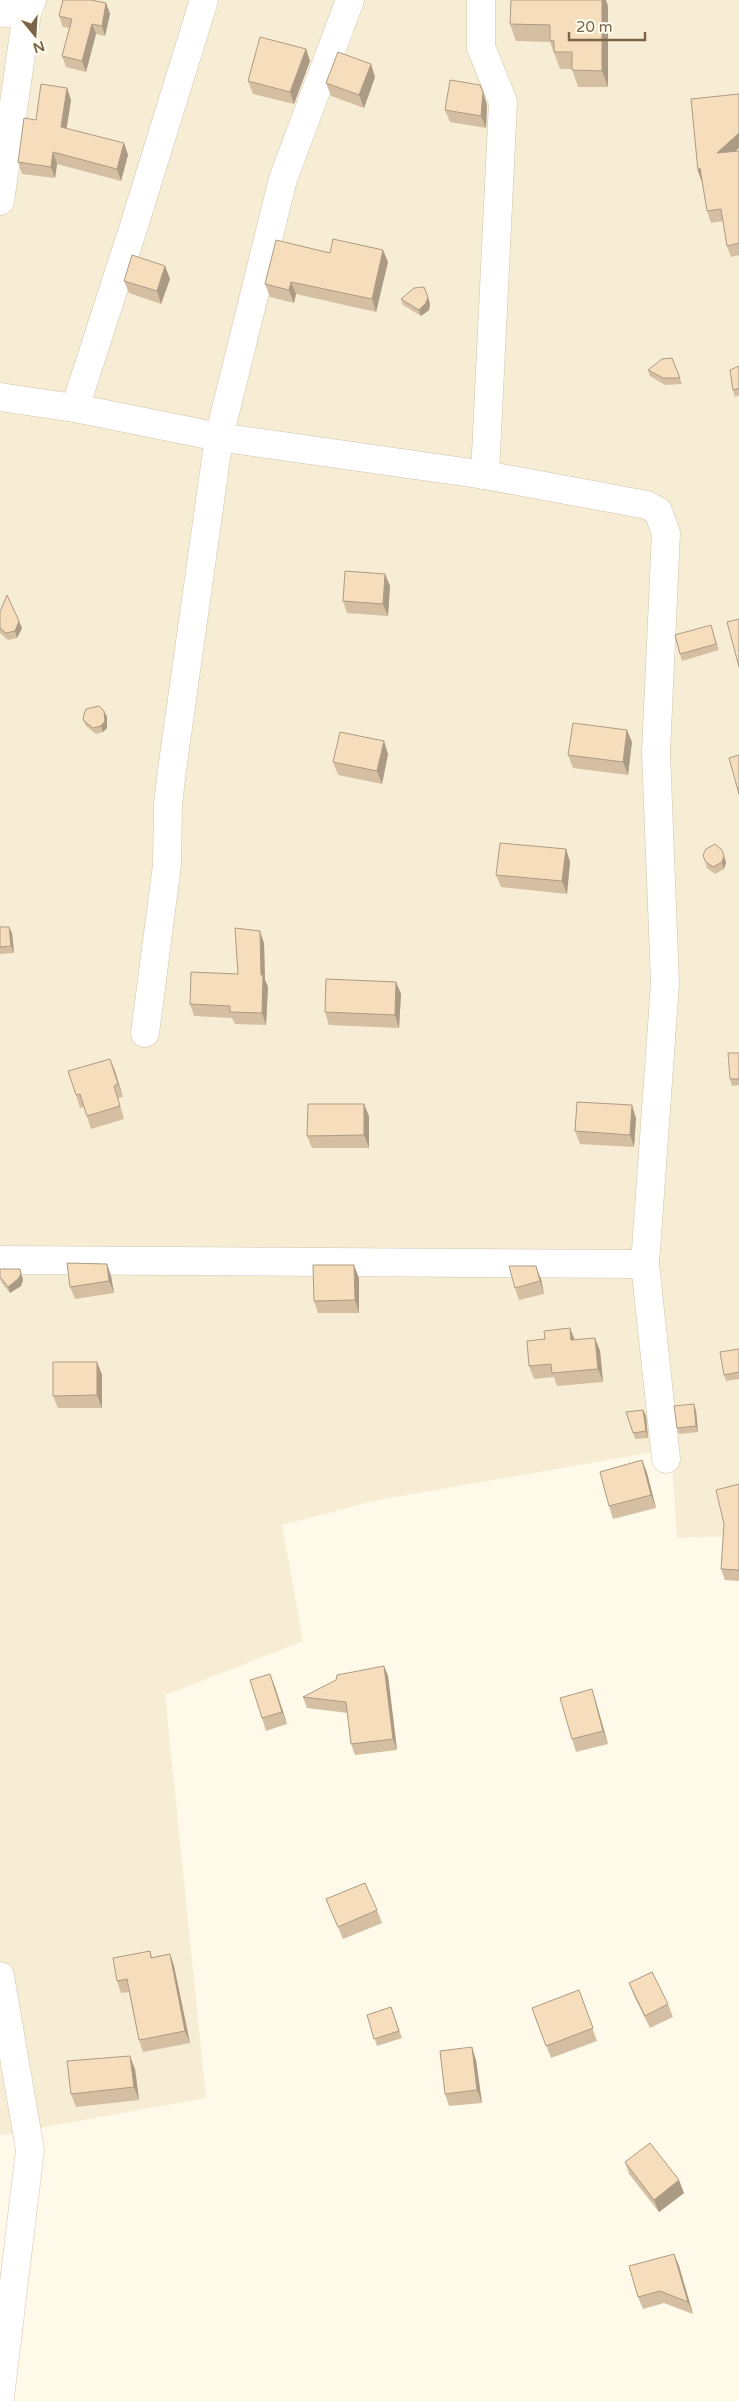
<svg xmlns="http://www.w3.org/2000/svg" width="739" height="2401" viewBox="0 0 739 2401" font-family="'Varela Round',sans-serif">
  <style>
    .residential { fill: #f7edd5 }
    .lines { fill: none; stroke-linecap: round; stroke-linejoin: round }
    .minor-casing { stroke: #d2c3ab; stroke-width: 29 }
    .minor { stroke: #fff; stroke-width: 28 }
    .wall { fill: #d4bfa2 }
    .shaded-wall { fill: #ac9b84 }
    .building { fill: #f6debc; stroke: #ac9b84 }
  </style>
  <rect width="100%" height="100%" fill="#fef9e8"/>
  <!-- residential -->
  <path class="residential" d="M0 0H739V1536L677 1538 671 1449 373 1501 282 1525 303 1641 165 1695 206 2098 0 2135Z"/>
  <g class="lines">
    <defs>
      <g id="minor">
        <path d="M481 0V47L503 102 485 475"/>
        <path d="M0 13 27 12"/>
        <path d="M0 201 27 12 32 0"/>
        <path d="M0 397 75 408 219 437 485 475 647 505 658 511 666 533 656 752 665 983 645 1264 666 1459"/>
        <path d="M75 408 133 229 204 0"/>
        <path d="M145 1033 167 865 168 804 172 770 219 437 283 179 350 0"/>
        <path d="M0 1260 645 1264"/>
        <path d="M0 1976 30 2150 0 2397"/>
      </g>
    </defs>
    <!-- minor casing -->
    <use href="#minor" class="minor-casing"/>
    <!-- minor -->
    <use href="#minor" class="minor"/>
  </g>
  <!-- wall -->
  <g class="wall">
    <path d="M106 3 110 14 105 36 96 34 86 72 66 67 62 56 69 28 63 27 59 16Z"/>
    <path d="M608 6V87H578L572 69H560L550 42 516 41 510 24Z"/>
    <path d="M306 49 310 61 294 104 253 94 248 81Z"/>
    <path d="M375 77 364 108 331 96 326 83Z"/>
    <path d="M67 88 71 100 66 129 124 143 128 155 121 181 57 164 55 178 22 174 18 162 36 120Z"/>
    <path d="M739 94V148L735 151H739V255L731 257 727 246 723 221 711 223 707 211 702 182 698 171Z"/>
    <path d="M487 105 486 128 450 122 445 110Z"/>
    <path d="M330 253 388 262 376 312 296 294 294 303 270 297 265 284Z"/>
    <path d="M165 266 170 279 161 304 129 293 124 281Z"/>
    <path d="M401 299 430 304 429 310 421 316 403 305Z"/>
    <path d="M672 358 682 384 665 385 650 376 648 370Z"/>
    <path d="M739 366V395L735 397 733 390Z"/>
    <path d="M385 574 390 586 388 616 347 613 343 601Z"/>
    <path d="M0 612 22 628 17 638 8 640 0 633Z"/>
    <path d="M711 625 719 650 682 661 680 654Z"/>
    <path d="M104 711 107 717V728L103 732 96 734 86 726 83 720Z"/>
    <path d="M632 742 628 775 573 768 568 755Z"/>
    <path d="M388 754 382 784 338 775 333 762Z"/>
    <path d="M566 849 570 862 567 894 501 887 496 875Z"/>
    <path d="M725 857 726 863 724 869 715 874 707 868 705 861Z"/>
    <path d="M0 927H9L12 933 14 953 0 954Z"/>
    <path d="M264 943 265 980 268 987 266 1025 235 1024 232 1018 194 1016 190 1004 238 974Z"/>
    <path d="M396 982 401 994 399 1028 329 1025 325 1012Z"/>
    <path d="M739 1053V1085L732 1086 730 1079Z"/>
    <path d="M110 1059 123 1097 118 1098 124 1119 91 1129 84 1107 80 1108 76 1095Z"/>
    <path d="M369 1116V1148H312L307 1136Z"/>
    <path d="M636 1118 634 1147 580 1144 575 1131Z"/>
    <path d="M107 1264 111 1276 114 1293 75 1299 70 1287Z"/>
    <path d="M0 1269 22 1276 23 1280 21 1286 10 1293 2 1283 0 1278Z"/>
    <path d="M359 1278V1313H318L314 1301Z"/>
    <path d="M541 1279 544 1294 519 1300 515 1288Z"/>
    <path d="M570 1328 575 1340 595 1338 600 1351 603 1382 557 1386 554 1377 534 1379 529 1366Z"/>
    <path d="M739 1349V1379L726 1381 724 1375Z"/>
    <path d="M97 1362 102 1375V1408H58L53 1396Z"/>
    <path d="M643 1410 646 1416 648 1438 635 1439 626 1412Z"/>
    <path d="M696 1411 698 1432 679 1434 677 1428Z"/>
    <path d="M642 1460 647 1473 656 1508 613 1519 609 1506Z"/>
    <path d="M739 1484V1581L725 1580 721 1569Z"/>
    <path d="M384 1666 388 1676 397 1750 355 1755 351 1744 348 1713 307 1708 303 1697Z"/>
    <path d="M275 1687 287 1724 266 1731 262 1718Z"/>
    <path d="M596 1702 608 1744 576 1752 572 1739Z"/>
    <path d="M326 1899 377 1910 382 1923 343 1939Z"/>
    <path d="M150 1951 152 1957 170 1954 174 1966 190 2043 143 2052 139 2040 129 1992 121 1993 117 1981Z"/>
    <path d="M629 1983 668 2004 673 2017 650 2028 634 1996Z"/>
    <path d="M579 1990 597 2041 551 2058 532 2008Z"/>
    <path d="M391 2007 402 2038 377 2046 367 2015Z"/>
    <path d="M476 2060 482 2103 449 2106 445 2094Z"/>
    <path d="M135 2069 139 2100 76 2107 71 2094Z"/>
    <path d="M625 2162 684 2193 659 2212 629 2174Z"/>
    <path d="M674 2254 679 2266 693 2314 664 2303 643 2309 638 2297Z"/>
  </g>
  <!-- shaded-wall -->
  <g class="shaded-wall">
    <path d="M602 0H606L608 6V87L602 71Z"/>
    <path d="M106 3 110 14 105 36 102 26Z"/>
    <path d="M92 24 96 34 86 72 82 61Z"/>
    <path d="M306 49 310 61 294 104 290 92Z"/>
    <path d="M371 64 375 77 364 108 359 95Z"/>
    <path d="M67 88 71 100 65 139 61 127Z"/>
    <path d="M483 92 487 105 486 128 481 116Z"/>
    <path d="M739 133V148L721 164 717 153Z"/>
    <path d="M124 143 128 155 121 181 117 169Z"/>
    <path d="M53 152 57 164 55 178 51 167Z"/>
    <path d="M700 168 704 180 702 182 698 171Z"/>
    <path d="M383 250 388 262 376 312 372 299Z"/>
    <path d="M165 266 170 279 161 304 157 291Z"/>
    <path d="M291 282 296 294 294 303 289 290Z"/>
    <path d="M428 297 430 304 429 310 421 316 419 310Z"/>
    <path d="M385 574 390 586 388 616 383 604Z"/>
    <path d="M19 621 22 628 17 638 15 631Z"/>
    <path d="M104 711 107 717V728L103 732 101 726Z"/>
    <path d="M627 730 632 742 628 775 623 762Z"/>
    <path d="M384 741 388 754 382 784 377 771Z"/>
    <path d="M566 849 570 862 567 894 562 881Z"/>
    <path d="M722 850 726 863 724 869 722 862Z"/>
    <path d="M9 927 12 933 14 953 11 946Z"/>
    <path d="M260 931 264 943 265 980 268 987 266 1025 262 1013Z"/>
    <path d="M396 982 401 994 399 1028 395 1015Z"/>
    <path d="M110 1059 115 1071 123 1097 118 1084Z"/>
    <path d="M364 1104 369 1116V1148L364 1135Z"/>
    <path d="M632 1105 636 1118 634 1147 630 1135Z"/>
    <path d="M107 1264 111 1276 114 1293 109 1281Z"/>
    <path d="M354 1265 359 1278V1313L355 1300Z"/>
    <path d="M536 1266 541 1279 544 1294 540 1281Z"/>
    <path d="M20 1269 23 1280 21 1286 10 1293 8 1287Z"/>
    <path d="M570 1328 575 1341 571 1340Z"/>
    <path d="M595 1338 600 1351 603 1382 598 1369Z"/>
    <path d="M97 1362 102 1375V1408L97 1395Z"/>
    <path d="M694 1404 696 1411 698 1432 696 1426Z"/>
    <path d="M643 1410 646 1416 648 1438 646 1431Z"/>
    <path d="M642 1460 647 1473 656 1508 651 1495Z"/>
    <path d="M384 1666 388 1676 397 1750 393 1739Z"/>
    <path d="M270 1674 275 1687 287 1724 282 1712Z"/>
    <path d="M592 1689 596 1702 608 1744 603 1731Z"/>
    <path d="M170 1954 174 1966 190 2043 185 2031Z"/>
    <path d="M472 2047 476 2060 482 2103 477 2090Z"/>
    <path d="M130 2056 135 2069 139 2100 134 2087Z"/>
    <path d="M679 2180 684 2193 659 2212 654 2200Z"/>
    <path d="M674 2254 679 2266 693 2314 688 2302Z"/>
  </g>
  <!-- building -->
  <g class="building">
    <path d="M63 0H91L106 3 102 26 92 24 82 61 62 56 72 19 59 16Z"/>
    <path d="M511 0H602V71L572 70V52H554V41L550 40V25L510 24Z"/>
    <path d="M260 37 306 49 290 92 248 81Z"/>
    <path d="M338 52 371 64 359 95 326 83Z"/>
    <path d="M450 80 480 85 483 92 481 116 445 110Z"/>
    <path d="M41 84 67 88 61 127 124 143 117 169 53 152 51 167 18 162 24 118 36 120Z"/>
    <path d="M739 94V133L717 153 739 151V243L727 246 721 209 707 211 700 168 698 171 691 99Z"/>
    <path d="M333 239 383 250 372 299 291 282 289 290 265 284 276 240 330 253Z"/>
    <path d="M132 255 165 266 157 291 124 281Z"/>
    <path d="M424 287 428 297 426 303 419 310 401 299 414 288Z"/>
    <path d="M672 358 680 378H663L648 370 662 359Z"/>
    <path d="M739 366V388L733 390 730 370Z"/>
    <path d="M345 571 385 574 383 604 343 601Z"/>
    <path d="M7 595 19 621 15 631 6 633 0 628V612Z"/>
    <path d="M739 619V667L727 622Z"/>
    <path d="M711 625 716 644 680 654 675 635Z"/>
    <path d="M99 706 104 711 105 721 101 726 93 728 83 720 84 714 86 709Z"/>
    <path d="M573 723 627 730 623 762 568 755Z"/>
    <path d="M340 732 384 741 377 771 333 762Z"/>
    <path d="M739 755V794L729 758Z"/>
    <path d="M500 843 566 849 562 881 496 875Z"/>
    <path d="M715 844 722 850 724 856 722 862 713 867 705 861 703 855 706 849Z"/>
    <path d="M0 927H9L11 946 0 947Z"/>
    <path d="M235 928 260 931 261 975H263L262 1013 230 1012V1006L190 1004 191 972 238 974Z"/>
    <path d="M326 979 396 982 395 1015 325 1012Z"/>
    <path d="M728 1053H739V1079H730Z"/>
    <path d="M110 1059 118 1084 114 1086 120 1106 87 1116 80 1094 76 1095 68 1071Z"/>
    <path d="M577 1102 632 1105 630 1135 575 1131Z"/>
    <path d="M308 1104H364V1135L307 1136Z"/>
    <path d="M67 1263 107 1264 109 1281 70 1287Z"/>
    <path d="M313 1265H354L355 1300 314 1301Z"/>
    <path d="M509 1266H536L540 1281 515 1288Z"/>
    <path d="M0 1269H20L21 1274 18 1279 8 1287 0 1277Z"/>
    <path d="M570 1328 571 1340 595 1338 598 1369 552 1373 551 1364 529 1366 527 1341 545 1339 544 1331Z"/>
    <path d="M739 1349V1372L724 1375 720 1352Z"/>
    <path d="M53 1362H97V1395L53 1396Z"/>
    <path d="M694 1404 696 1426 677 1428 674 1406Z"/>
    <path d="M643 1410 646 1431 633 1433 626 1412Z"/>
    <path d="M642 1460 651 1495 609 1506 600 1472Z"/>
    <path d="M739 1484V1570L721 1569 724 1524 716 1490Z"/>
    <path d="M384 1666 393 1739 351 1744 346 1702 303 1697 336 1680 337 1675Z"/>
    <path d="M270 1674 282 1712 262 1718 250 1680Z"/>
    <path d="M592 1689 603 1731 572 1739 560 1698Z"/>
    <path d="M365 1883 377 1910 338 1927 326 1899Z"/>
    <path d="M150 1951 151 1958 170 1954 185 2031 139 2040 127 1979 117 1981 113 1958Z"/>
    <path d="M652 1972 668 2004 645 2016 629 1983Z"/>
    <path d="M579 1990 593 2028 546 2046 532 2008Z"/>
    <path d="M391 2007 399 2031 374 2039 367 2015Z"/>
    <path d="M472 2047 477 2090 445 2094 440 2051Z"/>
    <path d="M130 2056 134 2087 71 2094 67 2061Z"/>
    <path d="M650 2143 679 2180 654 2200 625 2162Z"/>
    <path d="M674 2254 688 2302 660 2291 638 2297 629 2266Z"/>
  </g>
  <!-- north arrow -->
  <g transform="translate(35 35) rotate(162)" stroke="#fffcf0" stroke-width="4" paint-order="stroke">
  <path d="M0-4L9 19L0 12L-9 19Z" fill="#7b6448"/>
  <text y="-8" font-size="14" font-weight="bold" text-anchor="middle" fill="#7b6448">N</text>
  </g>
  <!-- scale -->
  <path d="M569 32v8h76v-8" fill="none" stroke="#7b6448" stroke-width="2.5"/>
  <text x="576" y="32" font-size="15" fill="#7b6448" stroke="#fffcf0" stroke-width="4" paint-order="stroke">20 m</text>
</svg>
